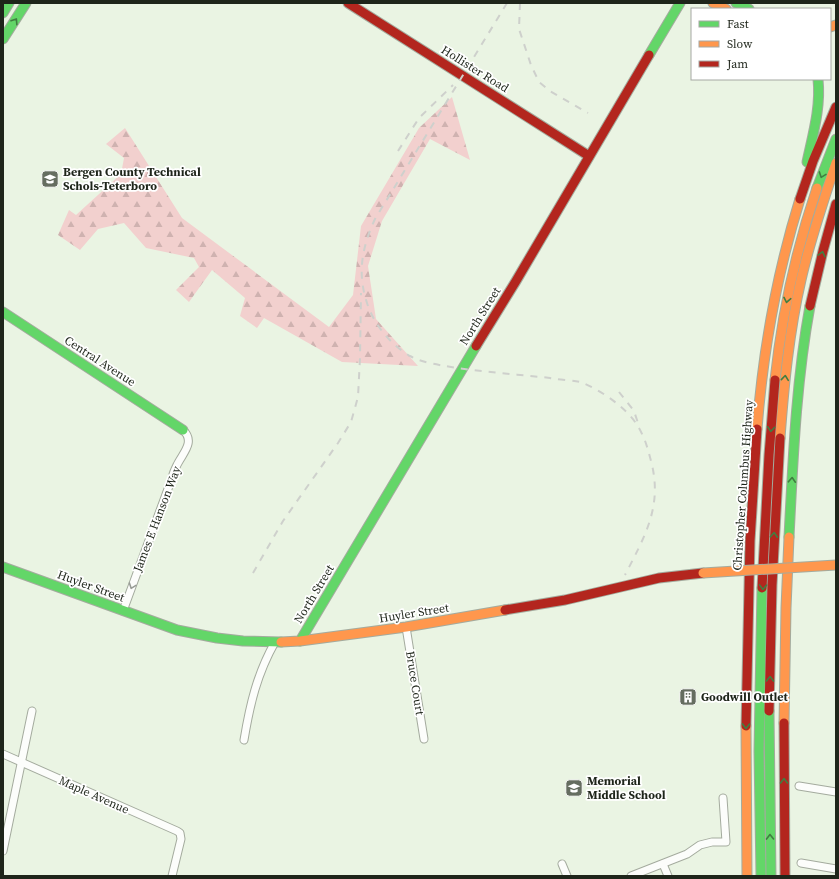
<svg xmlns="http://www.w3.org/2000/svg" width="839" height="879" viewBox="0 0 839 879" font-family="'Source Serif 4',serif">
  <style>
    .forest { fill: url(#forest-firs) }
    .lines { fill: none; stroke-linecap: round; stroke-linejoin: round }
    .street-casing { stroke: #a4ab9e; stroke-width: 9 }
    .fast-casing { stroke: #a4ab9e; stroke-width: 11 }
    .slow-casing { stroke: #a4ab9e; stroke-width: 11 }
    .jam-casing { stroke: #a4ab9e; stroke-width: 11 }
    .street { stroke: #fcfdfb; stroke-width: 7 }
    .fast { stroke: #63d668; stroke-width: 9 }
    .slow { stroke: #ff974d; stroke-width: 9 }
    .jam { stroke: #b3261e; stroke-width: 9 }
    .rail { stroke: #ced0cc; stroke-width: 2; stroke-dasharray: 7 7; stroke-linecap: butt }
    .slow-bridge-casing { stroke: #a4ab9e; stroke-width: 11; stroke-linecap: butt }
    .slow-bridge { stroke: #ff974d; stroke-width: 9 }
    .oneway { stroke: #407e41 }
    .oneway2 { stroke: #989c96 }
    .labels { text-anchor: middle; stroke-width: 3.5; stroke-linejoin: round; paint-order: stroke }
    .street-label { font-size: 12px; fill: #1e251a; stroke: #fff }
    .poi-label { font-size: 12px; font-weight: bold; fill: #1e251a; stroke: #fff; text-anchor: start }
  </style>
  <defs>
    <pattern id="forest-firs" width="22" height="20" patternUnits="userSpaceOnUse"><rect width="22" height="20" fill="#f2d0ce"/><path d="M5 1l3.5 6h-7zM16 11l3.5 6h-7z" fill="#cfb2b0"/></pattern>
  </defs>
  <rect width="100%" height="100%" fill="#eaf4e3"/>
  <!-- forest -->
  <path class="forest" d="M452 97 470 160 430 139 382 221 368 266 376 319 418 366 342 362 264 318 257 328 240 316 245 298 212 270 189 302 176 290 199 267 194 258 146 248 124 223 98 229 80 250 58 235 69 210 76 215 121 174 124 158 106 144 125 128 182 218 329 327 353 295 361 226 419 128Z"/>
  <g class="lines">
    <defs>
      <g id="street">
        <path d="M123 611 172 478C173 473 175 469 177 465 182 454 196 442 183 430"/>
        <path d="M406 627 424 739"/>
        <path d="M244 740C250 704 257 674 275 642"/>
        <path d="M3 754 177 831 180 833 181 839 172 876"/>
        <path d="M799 786 836 792"/>
        <path d="M3 851 32 711"/>
        <path d="M801 863 836 869"/>
        <path d="M562 864 567 876"/>
        <path d="M663 864 668 876"/>
        <path d="M631 876 687 854 700 845 712 842H726L723 798"/>
      </g>
      <g id="fast">
        <path d="M736 3 749 9"/>
        <path d="M3 13 9 3"/>
        <path d="M3 39 26 3"/>
        <path d="M649 55 680 3"/>
        <path d="M807 162C813 134 821 107 818 79"/>
        <path d="M817 188 836 139"/>
        <path d="M3 312 183 430"/>
        <path d="M789 537C793 460 796 382 810 306"/>
        <path d="M3 567 177 630 217 638 243 641 281 642"/>
        <path d="M300 641 476 346"/>
        <path d="M769 711 771 876"/>
        <path d="M761 876 759 751 762 588"/>
      </g>
      <g id="slow">
        <path d="M713 3 726 9"/>
        <path d="M830 27 836 25"/>
        <path d="M775 380C782 314 796 250 817 188"/>
        <path d="M757 429C763 351 777 273 800 199"/>
        <path d="M780 438C784 385 789 332 801 280 810 240 823 202 836 163"/>
        <path d="M281 642 300 641 406 627 505 610"/>
        <path d="M784 723 786 608 789 537"/>
        <path d="M746 726 747 876"/>
      </g>
      <g id="jam">
        <path d="M348 3 589 156"/>
        <path d="M800 199 813 161 836 107"/>
        <path d="M810 306 823 251 836 204"/>
        <path d="M476 346 516 281 649 55"/>
        <path d="M762 588 769 455 775 380"/>
        <path d="M505 610 565 600 659 578 703 573"/>
        <path d="M769 711 772 585 780 438"/>
        <path d="M784 723 785 876"/>
        <path d="M746 726 750 541 757 429"/>
      </g>
    </defs>
    <!-- street casing -->
    <use href="#street" class="street-casing"/>
    <!-- fast casing -->
    <use href="#fast" class="fast-casing"/>
    <!-- slow casing -->
    <use href="#slow" class="slow-casing"/>
    <!-- jam casing -->
    <use href="#jam" class="jam-casing"/>
    <!-- street -->
    <use href="#street" class="street"/>
    <!-- fast -->
    <use href="#fast" class="fast"/>
    <!-- slow -->
    <use href="#slow" class="slow"/>
    <!-- jam -->
    <use href="#jam" class="jam"/>
    <!-- rail -->
    <g class="rail">
      <path d="M507 3 375 219C362 247 357 273 367 303 374 325 391 345 410 356 421 362 434 364 445 366 480 372 515 374 550 378 559 380 571 380 580 382 598 388 627 408 637 425 640 429 642 434 644 438 647 446 649 453 651 461 663 506 645 536 625 575"/>
      <path d="M520 3 519 29 531 65 539 82 550 91 588 113"/>
      <path d="M398 151 419 118 453 85"/>
      <path d="M619 392 634 411 638 423"/>
      <path d="M253 573 283 521 338 443 351 422 358 397 360 358 361 293"/>
    </g>
    <defs>
      <path id="slow-bridge" d="M703 573 836 565"/>
    </defs>
    <!-- slow-bridge casing -->
    <use href="#slow-bridge" class="slow-bridge-casing"/>
    <!-- slow-bridge -->
    <use href="#slow-bridge" class="slow-bridge"/>
  </g>
  <!-- one-way arrows -->
  <defs><path id="oneway-chevron" d="M-2-3.5L2.5 0L-2 3.5" fill="none" stroke-width="1.6" stroke-linecap="round" stroke-linejoin="round"/></defs>
  <g class="oneway">
    <use href="#oneway-chevron" transform="translate(15 21) rotate(-57)"/>
    <use href="#oneway-chevron" transform="translate(822 175) rotate(110)"/>
    <use href="#oneway-chevron" transform="translate(822 254) rotate(-76)"/>
    <use href="#oneway-chevron" transform="translate(787 300) rotate(101)"/>
    <use href="#oneway-chevron" transform="translate(785 378) rotate(-84)"/>
    <use href="#oneway-chevron" transform="translate(771 429) rotate(94)"/>
    <use href="#oneway-chevron" transform="translate(792 480) rotate(-87)"/>
    <use href="#oneway-chevron" transform="translate(774 535) rotate(-87)"/>
    <use href="#oneway-chevron" transform="translate(763 587) rotate(92)"/>
    <use href="#oneway-chevron" transform="translate(770 679) rotate(-89)"/>
    <use href="#oneway-chevron" transform="translate(746 726) rotate(91)"/>
    <use href="#oneway-chevron" transform="translate(784 781) rotate(-90)"/>
    <use href="#oneway-chevron" transform="translate(770 837) rotate(-91)"/>
  </g>
  <use class="oneway2" href="#oneway-chevron" transform="translate(132 586) rotate(110)"/>
  <!-- icons -->
  <defs>
    <symbol id="school-square" viewBox="-11 -11 22 22"><rect x="-9" y="-9" width="18" height="18" rx="4" fill="#656d60" stroke="#fff"/><path d="M0-5L7-2L0 1L-7-2ZM-4 1L0 2.5L4 1V4Q0 6-4 4Z" fill="#fff"/></symbol>
    <symbol id="building-square" viewBox="-11 -11 22 22"><rect x="-9" y="-9" width="18" height="18" rx="4" fill="#656d60" stroke="#fff"/><path d="M-4-6H4V6H1V3H-1V6H-4ZM-2.5-4.3h1.7v1.8h-1.7ZM.8-4.3h1.7v1.8H.8ZM-2.5-1h1.7V.8h-1.7ZM.8-1h1.7V.8H.8Z" fill="#fff"/></symbol>
  </defs>
  <g fill-rule="evenodd">
    <use href="#school-square" x="40" y="169" width="20" height="20"/>
    <use href="#building-square" x="678" y="687" width="20" height="20"/>
    <use href="#school-square" x="564" y="778" width="20" height="20"/>
  </g>
  <g class="labels">
    <!-- street labels -->
    <g class="street-label">
      <text transform="translate(475 69) rotate(32)" y="4">Hollister Road</text>
      <text transform="translate(480 316) rotate(-58)" y="4">North Street</text>
      <text transform="translate(100 361) rotate(33)" y="4">Central Avenue</text>
      <text transform="translate(743 485) rotate(-86)" y="4">Christopher Columbus Highway</text>
      <text transform="translate(157 519) rotate(-69)" y="4">James E Hanson Way</text>
      <text transform="translate(91 586) rotate(20)" y="4">Huyler Street</text>
      <text transform="translate(314 594) rotate(-59)" y="4">North Street</text>
      <text transform="translate(414 613) rotate(-9)" y="4">Huyler Street</text>
      <text transform="translate(415 683) rotate(81)" y="4">Bruce Court</text>
      <text transform="translate(94 795) rotate(24)" y="4">Maple Avenue</text>
    </g>
    <!-- poi labels -->
    <g class="poi-label">
      <text x="63" y="176">Bergen County Technical<tspan x="63" dy="14">Schols-Teterboro</tspan></text>
      <text x="701" y="701">Goodwill Outlet</text>
      <text x="587" y="785">Memorial<tspan x="587" dy="14">Middle School</tspan></text>
    </g>
  </g>
  <!-- border -->
  <rect width="839" height="879" fill="none" stroke="#1e251a" stroke-width="8"/>
  <!-- legend -->
  <rect x="691" y="8" width="140" height="72" fill="#ffffff" stroke="#a5a8a3"/>
  <rect x="699" y="21" width="20" height="6" fill="#63d668" stroke="#a5a8a3"/>
  <text x="727" y="28" font-size="12" fill="#1e251a">Fast</text>
  <rect x="699" y="41" width="20" height="6" fill="#ff974d" stroke="#a5a8a3"/>
  <text x="727" y="48" font-size="12" fill="#1e251a">Slow</text>
  <rect x="699" y="61" width="20" height="6" fill="#b3261e" stroke="#a5a8a3"/>
  <text x="727" y="68" font-size="12" fill="#1e251a">Jam</text>
</svg>
